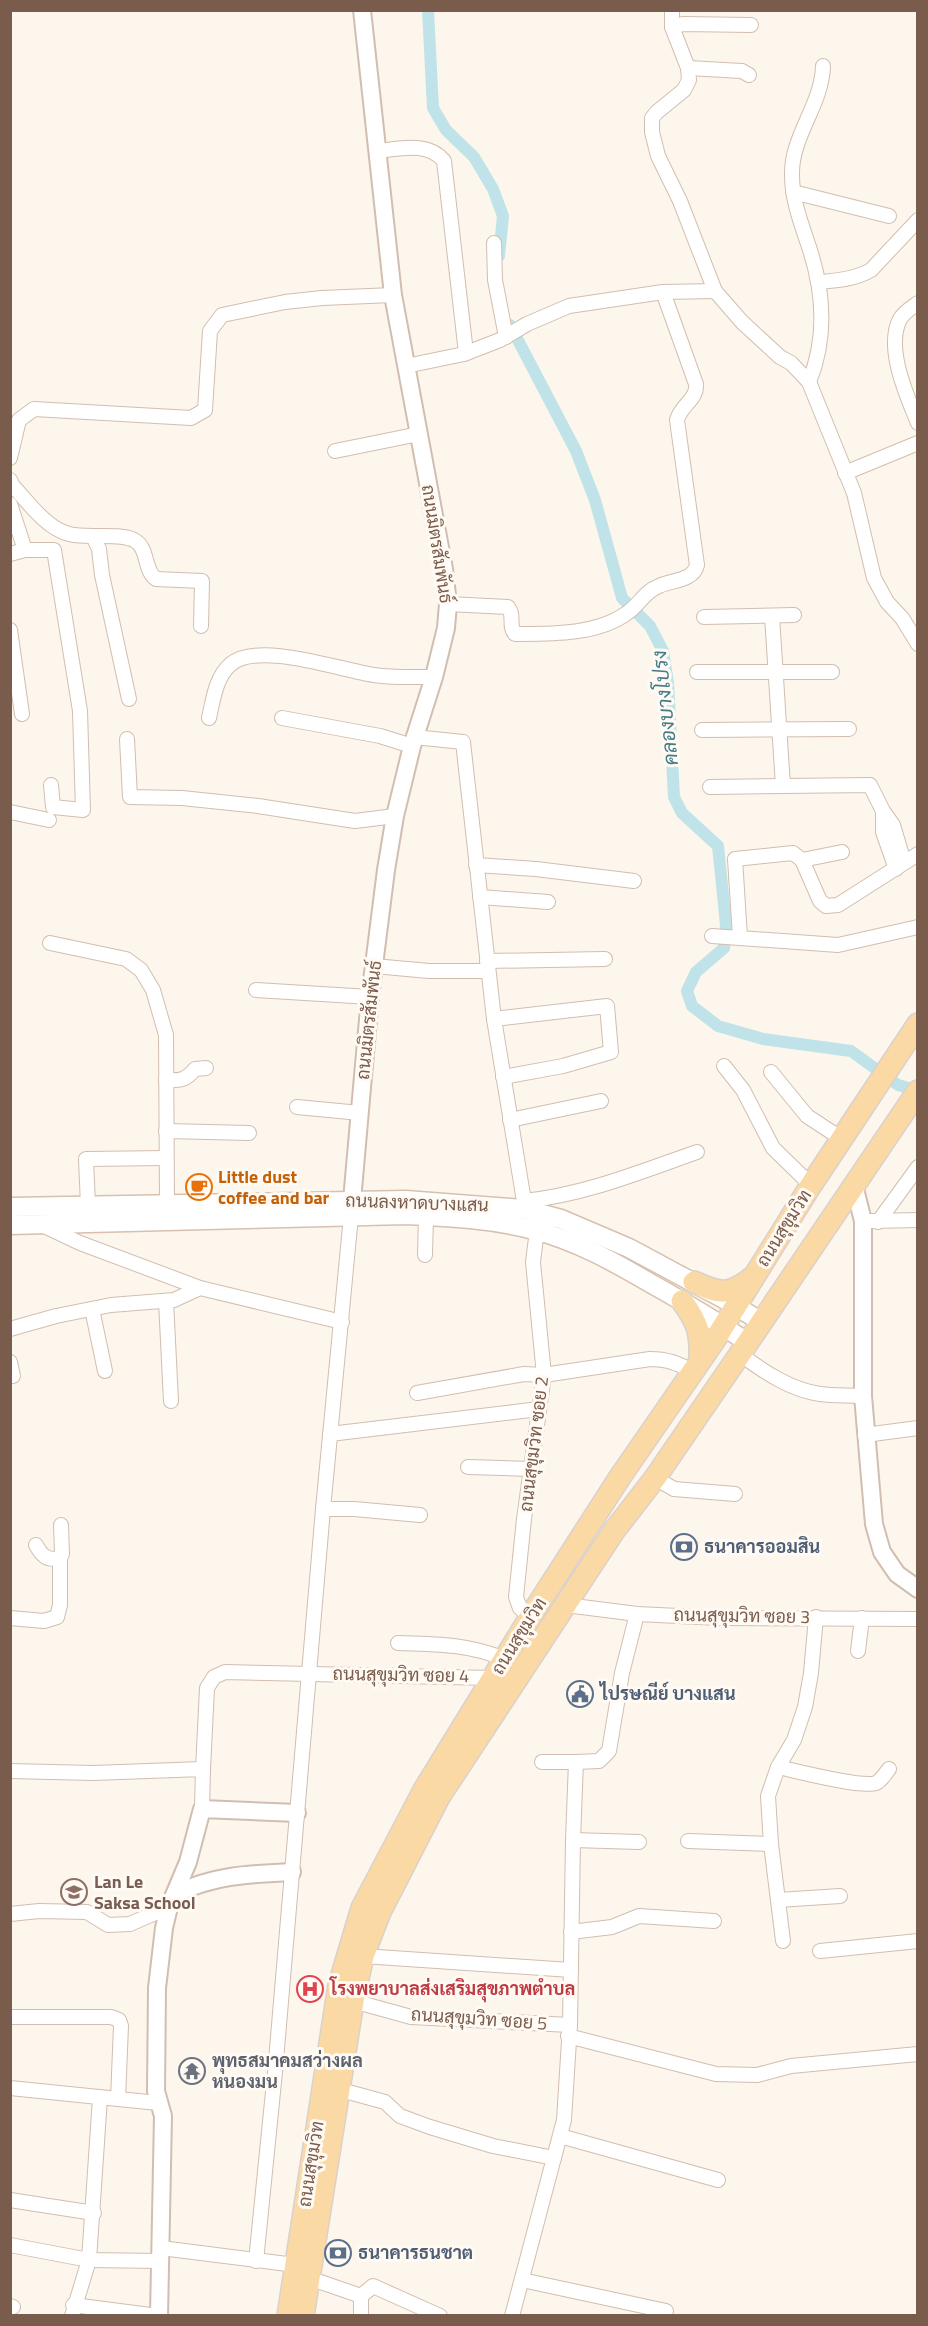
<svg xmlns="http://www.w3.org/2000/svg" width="928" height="2326" viewBox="0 0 928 2326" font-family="'Titillium Web',Sarabun,sans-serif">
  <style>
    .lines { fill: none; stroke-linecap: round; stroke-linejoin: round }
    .canal { stroke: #bfe3e8; stroke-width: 12 }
    .minor-casing { stroke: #d1beb0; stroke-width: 16 }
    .tertiary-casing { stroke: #d1beb0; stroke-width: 20 }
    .secondary-casing { stroke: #d6c0b0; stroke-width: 21 }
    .primary-casing { stroke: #dad1cd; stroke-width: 24 }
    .minor { stroke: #fff; stroke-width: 14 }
    .tertiary { stroke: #fff; stroke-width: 16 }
    .secondary { stroke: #fff; stroke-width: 18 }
    .primary { stroke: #fbd9a5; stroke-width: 21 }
    .labels { text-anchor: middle; stroke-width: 6; stroke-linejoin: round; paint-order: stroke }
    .street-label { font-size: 18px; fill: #7a5c4d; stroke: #fffaf3 }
    .food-label { font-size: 18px; font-weight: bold; fill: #c56008; stroke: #fffaf3; text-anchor: start }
    .service-label { font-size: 18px; font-weight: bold; fill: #4e5e75; stroke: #fffaf3; text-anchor: start }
    .education-label { font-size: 18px; font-weight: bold; fill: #785e54; stroke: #fffaf3; text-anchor: start }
    .health-label { font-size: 18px; font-weight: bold; fill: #be3a42; stroke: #fffaf3; text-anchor: start }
    .worship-label { font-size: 18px; font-weight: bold; fill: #5b616d; stroke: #fffaf3; text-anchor: start }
    .water-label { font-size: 20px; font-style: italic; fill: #437c86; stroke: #fffaf3 }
  </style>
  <rect width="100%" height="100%" fill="#fdf6ec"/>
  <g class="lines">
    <!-- canal -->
    <g class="canal">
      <path d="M428 10 433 108 446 130 474 157 493 189 503 216 499 256"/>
      <path d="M510 325 576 451 595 500 622 598 650 626 663 651 668 683 674 797 682 813 718 846 726 925 724 948 696 972 687 991 692 1006 718 1026 763 1039 851 1051 898 1085 918 1091"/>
    </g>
    <defs>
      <g id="minor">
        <path d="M672 10V27L688 68 689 80 684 90 657 112 652 118V132L658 156 680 201 715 291 742 322 780 357 791 363 809 382 854 493 874 578 887 602 902 618 918 644"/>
        <path d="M672 27 683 24 751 25"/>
        <path d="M688 68 742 71 749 75"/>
        <path d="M378 151C400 149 428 141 444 161L466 353"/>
        <path d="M793 192 889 216"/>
        <path d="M494 243 495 280 506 337"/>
        <path d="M818 282C836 281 856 279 871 270L918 220"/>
        <path d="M918 303C911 308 904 312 900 319 885 348 907 396 918 423"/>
        <path d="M406 366 464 354 500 340 527 324 569 306 663 292 715 291"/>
        <path d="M809 382C827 338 824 292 809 247 801 223 792 200 792 175 791 136 822 105 823 66"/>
        <path d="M335 451 419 434"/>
        <path d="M10 458 19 420 34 409 191 418 205 410 210 331 222 315 285 302 322 298 393 295"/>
        <path d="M845 473 918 443"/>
        <path d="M10 480 13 486C28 502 47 529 69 534 88 539 118 532 134 540 149 548 143 569 156 579L202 581 201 626"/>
        <path d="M10 504 25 550"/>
        <path d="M93 536 99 549 102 575 129 699"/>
        <path d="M10 554 25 550H54L80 711 83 810 53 807 51 785"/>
        <path d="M448 604 508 607C515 615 508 626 515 634 551 634 597 635 627 613 639 605 645 591 659 586 672 580 693 581 697 565L677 420C680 406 698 399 696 384L663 292"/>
        <path d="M772 616 783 786"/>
        <path d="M704 617 794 615"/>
        <path d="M10 630 22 714"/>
        <path d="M697 672H832"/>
        <path d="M209 718C213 700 216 676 231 664 259 641 340 670 374 675 395 678 414 677 434 677"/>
        <path d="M282 718 380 736 412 746"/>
        <path d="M702 730 849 729"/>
        <path d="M414 737 463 742 494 1019 524 1201 523 1209"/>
        <path d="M127 739 130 797 182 798 258 806 355 821 395 816"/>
        <path d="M710 787 870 785 883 811 893 825 904 862"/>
        <path d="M883 811V832L896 869"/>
        <path d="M10 812 49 820"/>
        <path d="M802 860 842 852"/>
        <path d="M476 865 536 869 634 881"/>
        <path d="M480 897 548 902"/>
        <path d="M712 936 838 945 918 927"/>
        <path d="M740 937 735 859 793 853 802 860 820 901 826 906 838 905 918 854"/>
        <path d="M50 943 126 959 141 970 153 990 166 1035 167 1203"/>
        <path d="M487 961 605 959"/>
        <path d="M374 966 429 971H488"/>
        <path d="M256 990 370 997"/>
        <path d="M494 1019 607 1006 611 1052 563 1066 503 1077"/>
        <path d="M724 1066 743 1090 773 1148 811 1185"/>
        <path d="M771 1072 807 1116 842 1139"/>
        <path d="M166 1080C180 1081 186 1080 195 1069L206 1068"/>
        <path d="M297 1107 360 1113"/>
        <path d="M510 1120 601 1101"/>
        <path d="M166 1131 249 1133"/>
        <path d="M524 1201C584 1195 640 1172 697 1152"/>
        <path d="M88 1205 86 1159 166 1158"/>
        <path d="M871 1221 918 1220"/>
        <path d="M878 1222 918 1167"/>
        <path d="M42 1225 80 1243 200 1288 342 1322"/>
        <path d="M425 1255 426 1216"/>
        <path d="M166 1301 171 1401"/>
        <path d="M92 1309 105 1371"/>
        <path d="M10 1329 56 1316 111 1305 174 1300 200 1288"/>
        <path d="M740 1354C764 1372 791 1390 820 1394 834 1396 849 1395 863 1396"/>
        <path d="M10 1362 13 1376"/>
        <path d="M417 1393 524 1374 544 1375 650 1359C667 1359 677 1363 692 1371"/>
        <path d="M330 1434 539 1409"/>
        <path d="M865 1435 918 1428"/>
        <path d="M468 1467 531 1469"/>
        <path d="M655 1478 674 1489 735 1494"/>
        <path d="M323 1509H354L420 1515"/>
        <path d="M36 1545C42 1556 47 1561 60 1558L62 1554 61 1525"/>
        <path d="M566 1605 637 1614 720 1618 918 1619"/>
        <path d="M531 1617 520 1608 516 1597 524 1519 544 1375 533 1262 537 1230"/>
        <path d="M10 1618 44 1621 57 1617 60 1605V1558"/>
        <path d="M398 1643C435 1644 470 1644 504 1659"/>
        <path d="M858 1651 862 1618"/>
        <path d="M542 1762H576"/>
        <path d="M778 1767C796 1771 862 1788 876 1783 881 1781 885 1774 889 1769"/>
        <path d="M203 1769 207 1688 214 1677 225 1672 493 1678"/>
        <path d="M10 1771 93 1773 203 1769 202 1809"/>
        <path d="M573 1840 639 1842"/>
        <path d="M688 1841 771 1844"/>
        <path d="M778 1900 840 1896"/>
        <path d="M10 1914 39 1911 87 1912 108 1925 130 1924 169 1907"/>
        <path d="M571 1932 612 1927 639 1916 714 1921"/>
        <path d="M783 1941 771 1844 768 1796 778 1767 794 1740 805 1707 811 1673 816 1617"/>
        <path d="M820 1951 918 1941"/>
        <path d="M363 1956 571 1970"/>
        <path d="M353 2001 411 2017 570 2025"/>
        <path d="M10 2017H111L119 2020 121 2026 118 2099"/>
        <path d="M568 2036 716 2074 757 2075 791 2066 918 2054"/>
        <path d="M10 2088 158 2103"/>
        <path d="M341 2090 385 2102 400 2116 430 2127 493 2146 554 2158"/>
        <path d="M560 2136 718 2180"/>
        <path d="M10 2200 94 2213"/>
        <path d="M10 2245 89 2260 160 2261"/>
        <path d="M161 2248 295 2265"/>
        <path d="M256 2261 275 2072 323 1509 351 1216"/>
        <path d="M309 2278 361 2296"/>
        <path d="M522 2280 666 2311"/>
        <path d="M73 2305 158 2316"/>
        <path d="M10 2306 13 2307"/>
        <path d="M72 2316 89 2260 100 2098"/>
        <path d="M361 2316V2296L373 2286 440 2316"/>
        <path d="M512 2316 564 2120 570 2025 573 1840 576 1762 599 1761 609 1751 622 1673 637 1614"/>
      </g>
      <g id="tertiary">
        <path d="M854 1185 863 1221V1396L874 1524 882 1552 897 1574 918 1589"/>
        <path d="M351 1212 370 997 386 870 395 816 412 746 434 677 446 628 448 604 444 569 393 295 362 10"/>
        <path d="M175 1894C215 1875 249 1874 292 1872"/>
        <path d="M159 2316 163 2116 156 2091 157 1988 164 1928 169 1907 188 1862 202 1809 297 1813"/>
      </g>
      <g id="secondary">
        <path d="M10 1207 406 1200 523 1209 561 1219 629 1248 724 1299 762 1322"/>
        <path d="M10 1225 406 1215C449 1217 492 1219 534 1230 575 1240 614 1262 650 1283 684 1302 717 1321 748 1343"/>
      </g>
      <g id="primary">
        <path d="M694 1282C720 1294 729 1296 753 1277"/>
        <path d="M682 1301C698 1323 701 1333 700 1359"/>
        <path d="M288 2316 339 1985 362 1908 424 1790 537 1606 620 1477 716 1338 811 1185 918 1024"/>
        <path d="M303 2316 353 2001 363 1956 380 1912 439 1797 614 1531 655 1478 740 1354 918 1091"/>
      </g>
    </defs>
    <!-- minor casing -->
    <use href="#minor" class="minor-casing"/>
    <!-- tertiary casing -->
    <use href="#tertiary" class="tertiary-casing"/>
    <!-- secondary casing -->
    <use href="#secondary" class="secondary-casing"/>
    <!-- primary casing -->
    <use href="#primary" class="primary-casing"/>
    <!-- minor -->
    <use href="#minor" class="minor"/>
    <!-- tertiary -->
    <use href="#tertiary" class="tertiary"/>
    <!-- secondary -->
    <use href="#secondary" class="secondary"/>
    <!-- primary -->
    <use href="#primary" class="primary"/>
  </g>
  <!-- icons -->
  <defs>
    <symbol id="cafe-ring" viewBox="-11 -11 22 22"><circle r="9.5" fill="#fffaf3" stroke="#e8710a" stroke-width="1.5"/><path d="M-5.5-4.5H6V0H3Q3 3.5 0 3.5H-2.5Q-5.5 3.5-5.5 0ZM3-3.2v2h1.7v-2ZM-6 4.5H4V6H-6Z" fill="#e8710a"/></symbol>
    <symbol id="bank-ring" viewBox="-11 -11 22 22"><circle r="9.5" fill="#fffaf3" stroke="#5c6f8a" stroke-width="1.5"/><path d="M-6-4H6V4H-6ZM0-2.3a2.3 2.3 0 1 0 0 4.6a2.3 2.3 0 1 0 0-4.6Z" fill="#5c6f8a"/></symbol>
    <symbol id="civic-ring" viewBox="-11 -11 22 22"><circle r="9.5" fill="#fffaf3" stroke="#5c6f8a" stroke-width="1.5"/><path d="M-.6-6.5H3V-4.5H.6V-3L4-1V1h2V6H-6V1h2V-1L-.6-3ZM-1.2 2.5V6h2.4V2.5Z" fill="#5c6f8a"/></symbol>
    <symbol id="school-ring" viewBox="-11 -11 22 22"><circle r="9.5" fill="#fffaf3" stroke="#8d6e63" stroke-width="1.5"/><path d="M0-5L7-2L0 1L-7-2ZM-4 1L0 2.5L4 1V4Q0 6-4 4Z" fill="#8d6e63"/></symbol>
    <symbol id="hospital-ring" viewBox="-11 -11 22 22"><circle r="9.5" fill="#fffaf3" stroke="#e0444e" stroke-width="1.5"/><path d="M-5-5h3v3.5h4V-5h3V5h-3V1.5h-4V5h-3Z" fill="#e0444e"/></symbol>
    <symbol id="temple-ring" viewBox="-11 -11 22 22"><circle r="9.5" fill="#fffaf3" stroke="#6b7280" stroke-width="1.5"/><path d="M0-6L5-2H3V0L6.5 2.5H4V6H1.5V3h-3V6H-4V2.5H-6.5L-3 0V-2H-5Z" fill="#6b7280"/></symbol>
  </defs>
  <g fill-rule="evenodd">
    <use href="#cafe-ring" x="184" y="1172" width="30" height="30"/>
    <use href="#bank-ring" x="669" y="1532" width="30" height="30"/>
    <use href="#civic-ring" x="565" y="1679" width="30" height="30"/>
    <use href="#school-ring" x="59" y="1877" width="30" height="30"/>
    <use href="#hospital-ring" x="295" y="1974" width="30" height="30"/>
    <use href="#temple-ring" x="177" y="2056" width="30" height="30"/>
    <use href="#bank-ring" x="323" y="2238" width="30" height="30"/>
  </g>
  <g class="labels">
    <!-- street labels -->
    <g class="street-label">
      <text transform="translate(437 544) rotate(81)" y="6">ถนนมิตรสัมพันธ์</text>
      <text transform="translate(369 1020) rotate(-84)" y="6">ถนนมิตรสัมพันธ์</text>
      <text transform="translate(417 1203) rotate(2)" y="6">ถนนลงหาดบางแสน</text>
      <text transform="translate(784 1228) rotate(-58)" y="6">ถนนสุขุมวิท</text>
      <text transform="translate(534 1444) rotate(-83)" y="6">ถนนสุขุมวิท ซอย 2</text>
      <text transform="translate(742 1616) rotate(1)" y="6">ถนนสุขุมวิท ซอย 3</text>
      <text transform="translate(519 1636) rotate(-58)" y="6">ถนนสุขุมวิท</text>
      <text transform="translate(401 1675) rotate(1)" y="6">ถนนสุขุมวิท ซอย 4</text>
      <text transform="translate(479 2019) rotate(4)" y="6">ถนนสุขุมวิท ซอย 5</text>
      <text transform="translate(311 2164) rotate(-81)" y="6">ถนนสุขุมวิท</text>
    </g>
    <!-- food labels -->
    <g class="food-label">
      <text x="218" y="1183">Little dust<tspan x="218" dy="21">coffee and bar</tspan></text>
    </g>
    <!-- service labels -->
    <g class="service-label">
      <text x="704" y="1553">ธนาคารออมสิน</text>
      <text x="600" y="1700">ไปรษณีย์ บางแสน</text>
      <text x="358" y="2259">ธนาคารธนชาต</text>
    </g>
    <!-- education labels -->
    <g class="education-label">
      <text x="94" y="1888">Lan Le<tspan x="94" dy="21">Saksa School</tspan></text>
    </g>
    <!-- health labels -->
    <g class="health-label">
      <text x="330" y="1995">โรงพยาบาลส่งเสริมสุขภาพตำบล</text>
    </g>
    <!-- worship labels -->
    <g class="worship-label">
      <text x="212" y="2067">พุทธสมาคมสว่างผล<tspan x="212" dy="21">หนองมน</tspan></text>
    </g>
    <!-- water labels -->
    <g class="water-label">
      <text transform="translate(665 708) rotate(-96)" y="7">คลองบางโปรง</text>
    </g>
  </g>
  <!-- border -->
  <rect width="928" height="2326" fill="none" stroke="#7a5c4d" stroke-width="24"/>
</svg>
